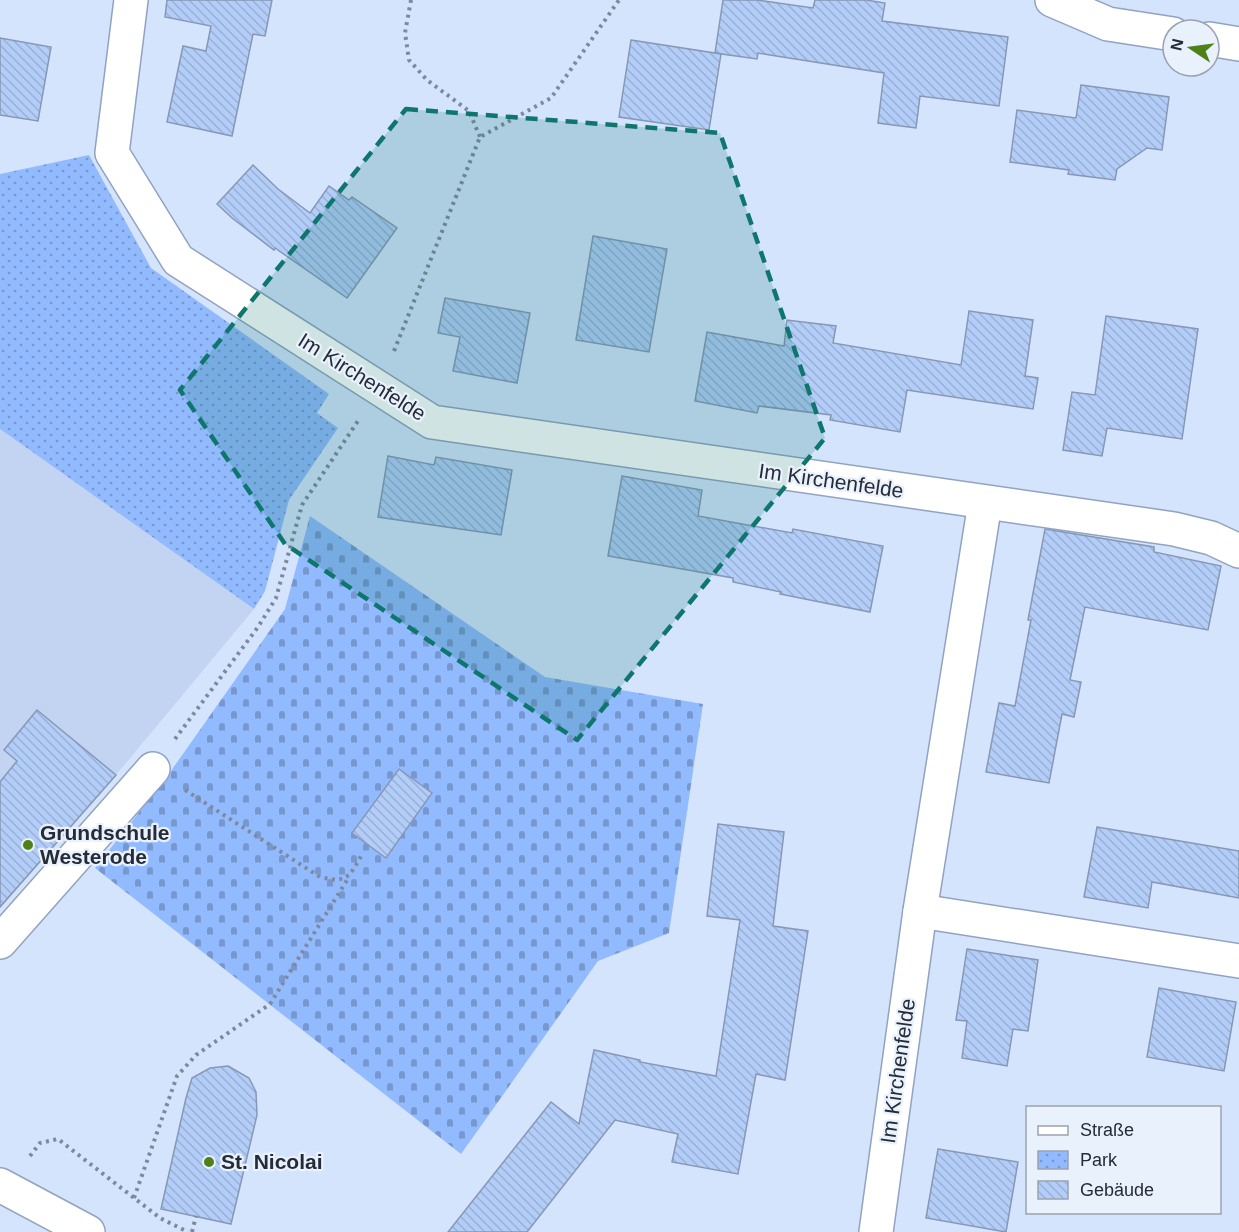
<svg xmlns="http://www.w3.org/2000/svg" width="1239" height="1232" viewBox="0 0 1239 1232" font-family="Arial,sans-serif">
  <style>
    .built { fill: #c2d4f1 }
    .cemetery { fill: url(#cemetery-stones) }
    .park { fill: url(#park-dots) }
    .building { fill: url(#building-back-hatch); stroke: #8798b5; stroke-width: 1.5 }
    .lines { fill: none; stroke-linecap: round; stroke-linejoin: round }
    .street-casing { stroke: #91a3c0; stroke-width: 36 }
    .path { stroke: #7e899b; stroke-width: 4; stroke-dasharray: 3 4.5; stroke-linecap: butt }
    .street { stroke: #fff; stroke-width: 33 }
    .marked { fill: #0f766e; fill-opacity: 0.2; stroke: #0f766e; stroke-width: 4.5; stroke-dasharray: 12 8; stroke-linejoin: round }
    .poi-dot { fill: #4e8218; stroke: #e9f1fd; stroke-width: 2 }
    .labels { text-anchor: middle; stroke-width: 4.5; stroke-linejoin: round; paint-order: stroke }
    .street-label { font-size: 21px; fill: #252c37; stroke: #e9f1fd }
    .poi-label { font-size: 21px; font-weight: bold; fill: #252c37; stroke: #e9f1fd; text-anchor: start }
  </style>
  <defs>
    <pattern id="cemetery-stones" width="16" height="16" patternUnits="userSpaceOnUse" patternTransform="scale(1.5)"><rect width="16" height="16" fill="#92baff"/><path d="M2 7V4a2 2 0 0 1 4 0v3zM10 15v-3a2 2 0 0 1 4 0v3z" fill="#7797cf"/></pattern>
    <pattern id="park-dots" width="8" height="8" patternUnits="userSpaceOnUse" patternTransform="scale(1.5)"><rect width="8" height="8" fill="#92baff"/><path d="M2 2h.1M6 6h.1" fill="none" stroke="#7797cf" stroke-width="1.8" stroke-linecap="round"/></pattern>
    <pattern id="building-back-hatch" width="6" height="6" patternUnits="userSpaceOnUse" patternTransform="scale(1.5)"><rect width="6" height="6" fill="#b3cdf9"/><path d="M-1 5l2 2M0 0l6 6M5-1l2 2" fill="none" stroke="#9ab0d6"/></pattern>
  </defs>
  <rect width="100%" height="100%" fill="#d5e4fd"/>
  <!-- built -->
  <path class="built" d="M0 429 254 609 116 775 0 907Z"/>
  <!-- cemetery -->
  <path class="cemetery" d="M310 516 545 677 703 704 669 933 598 961 461 1154 95 868 166 778 285 609Z"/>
  <!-- park -->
  <path class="park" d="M89 155 151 268 329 394 317 413 338 428 289 500 265 591 254 609 0 429V174Z"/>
  <!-- building -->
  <g class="building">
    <path d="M167 0H272L265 36 253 34 232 136 167 122 183 46 206 51 211 26 165 17Z"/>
    <path d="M723 0H757L813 8 815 0H866L885 3 882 21 1008 37 999 106 920 96 916 128 878 123 884 73 758 53 757 59 715 53Z"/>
    <path d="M0 38 51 47 38 121 0 115Z"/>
    <path d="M631 40 721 54 709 130 619 117Z"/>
    <path d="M1081 85 1169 97 1162 150 1147 148 1117 169 1115 180 1068 174 1069 170 1010 162 1017 110 1076 118Z"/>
    <path d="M253 165 278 189 310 213 329 186 349 200 352 197 397 228 347 298 275 248 274 250 232 218 217 204Z"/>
    <path d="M593 236 667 249 649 352 576 340Z"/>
    <path d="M445 298 530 313 517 383 453 371 460 337 438 333Z"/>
    <path d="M969 311 1033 320 1025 376 1038 378 1033 409 907 390 900 432 830 420 831 415 759 406 757 413 695 401 707 332 784 346 787 320 836 326 833 343 961 365Z"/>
    <path d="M1106 316 1198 329 1182 439 1107 428 1102 456 1063 450 1072 392 1095 395Z"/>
    <path d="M388 456 434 465 436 457 512 470 501 535 378 517Z"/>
    <path d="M622 476 702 490 698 516 792 533 793 529 883 546 870 612 780 594 781 592 733 582V578L608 556Z"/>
    <path d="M1045 529 1154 547V552L1221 566 1208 630 1085 607 1070 680 1081 682 1074 717 1062 714 1049 783 986 772 999 703 1015 706 1031 620H1028Z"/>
    <path d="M37 710 116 775 0 907V782L17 761 4 750Z"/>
    <path d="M399 769 432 793 386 858 352 833Z"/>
    <path d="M718 824 784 832 773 926 808 931 785 1080 756 1074 738 1174 672 1162 678 1134 615 1120 527 1232H448L551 1102 579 1124 594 1050 640 1060V1062L716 1076 740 920 707 916Z"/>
    <path d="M1097 827 1239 851V898L1152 882 1148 908 1084 897Z"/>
    <path d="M967 949 1038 960 1028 1031 1013 1029 1007 1066 962 1058 967 1021 956 1020Z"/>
    <path d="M1159 988 1236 1002 1224 1071 1147 1057Z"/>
    <path d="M228 1066 249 1078 256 1092 257 1115 231 1224 161 1209 186 1098 192 1078 210 1068Z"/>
    <path d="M938 1149 1018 1162 1006 1232 926 1218Z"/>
  </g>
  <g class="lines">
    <defs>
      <g id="street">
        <path d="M131 0 112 153 178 260 432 422 1174 529 1211 538 1239 551"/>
        <path d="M1052 0 1108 24 1173 34"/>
        <path d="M1209 39 1239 44"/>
        <path d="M920 911 1239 961"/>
        <path d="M0 942 153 769"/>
        <path d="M0 1185 88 1232"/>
        <path d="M876 1232 920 911 985 503"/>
      </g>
    </defs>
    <!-- street casing -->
    <use href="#street" class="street-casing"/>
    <!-- path -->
    <g class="path">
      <path d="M411 0 405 33 409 60 427 80 469 111 480 137"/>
      <path d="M394 351 480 137 551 98 619 0"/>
      <path d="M175 739 258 627 276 598 302 505 358 421"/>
      <path d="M185 790 320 877C349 884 349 876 363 853"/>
      <path d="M30 1156 40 1143 58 1139 160 1218 188 1232"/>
      <path d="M134 1198 177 1076 196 1055 270 1004 349 877"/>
      <path d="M192 1232 196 1216"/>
    </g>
    <!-- street -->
    <use href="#street" class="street"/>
  </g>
  <!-- marked area -->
  <path class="marked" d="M406 109 720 133 825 438 577 740 285 544 180 390Z"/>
  <!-- markers -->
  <g class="poi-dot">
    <circle cx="28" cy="845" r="6"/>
    <circle cx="209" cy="1162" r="6"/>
  </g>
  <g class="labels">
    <!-- street labels -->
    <g class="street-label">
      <text transform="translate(362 377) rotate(32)" y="7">Im Kirchenfelde</text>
      <text transform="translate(831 481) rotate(8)" y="7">Im Kirchenfelde</text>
      <text transform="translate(898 1071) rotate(-82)" y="7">Im Kirchenfelde</text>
    </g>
    <!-- poi labels -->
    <g class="poi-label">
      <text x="40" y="840">Grundschule<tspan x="40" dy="24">Westerode</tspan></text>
      <text x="221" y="1169">St. Nicolai</text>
    </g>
  </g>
  <!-- legend -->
  <rect x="1026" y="1106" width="195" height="108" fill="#e9f1fd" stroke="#9ba2ae" stroke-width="1.5"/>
  <rect x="1038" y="1126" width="30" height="9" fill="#ffffff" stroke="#9ba2ae" stroke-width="1.5"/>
  <text x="1080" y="1136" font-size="18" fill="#252c37">Straße</text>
  <rect x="1038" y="1151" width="30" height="18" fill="url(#park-dots)" stroke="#9ba2ae" stroke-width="1.5"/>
  <text x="1080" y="1166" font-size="18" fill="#252c37">Park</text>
  <rect x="1038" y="1181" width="30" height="18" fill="url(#building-back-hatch)" stroke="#9ba2ae" stroke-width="1.5"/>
  <text x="1080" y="1196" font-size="18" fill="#252c37">Gebäude</text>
  <!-- north arrow -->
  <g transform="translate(1191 48) rotate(283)"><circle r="28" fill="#e9f1fd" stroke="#9ba2ae" stroke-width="1.5"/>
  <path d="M0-4.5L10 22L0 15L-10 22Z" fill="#4e8218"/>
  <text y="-9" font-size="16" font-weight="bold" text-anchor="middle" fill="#252c37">N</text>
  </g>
</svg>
